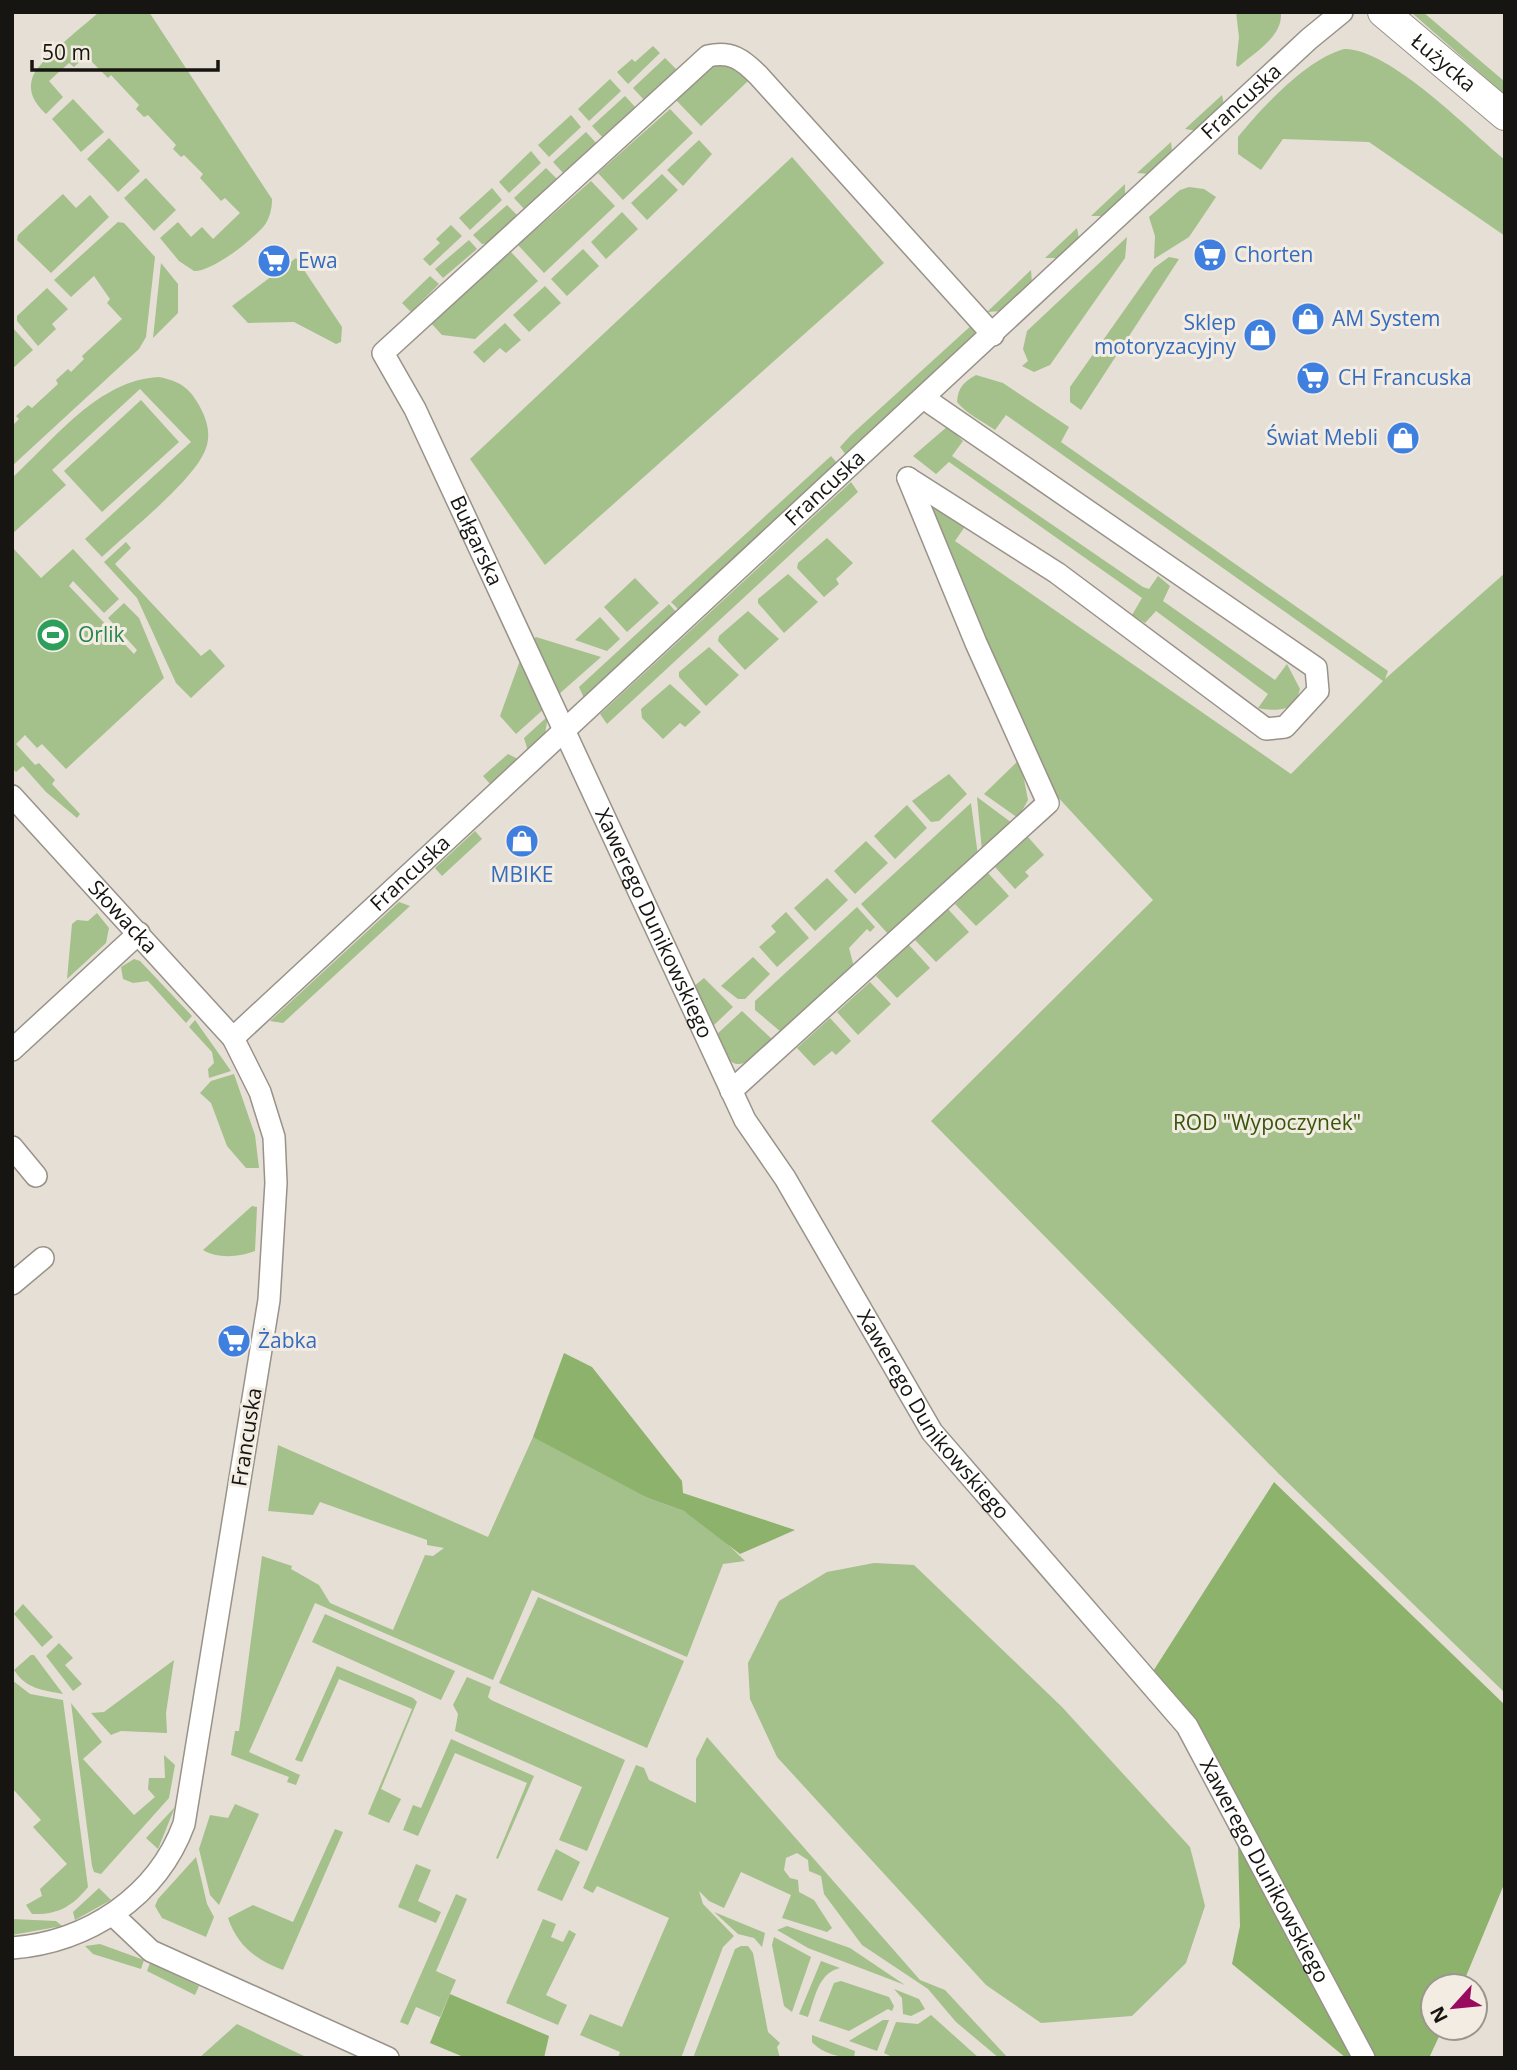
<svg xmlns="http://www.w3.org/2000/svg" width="1517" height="2070" viewBox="0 0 1517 2070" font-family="'Open Sans',sans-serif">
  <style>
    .green { fill: #a4c08b }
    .forest { fill: #8db26c }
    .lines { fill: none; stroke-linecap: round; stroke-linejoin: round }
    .street-casing { stroke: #999289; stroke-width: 24 }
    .secondary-casing { stroke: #999289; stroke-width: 32 }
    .street { stroke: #fff; stroke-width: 21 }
    .secondary { stroke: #fff; stroke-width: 30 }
    .labels { text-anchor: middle; stroke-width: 6; stroke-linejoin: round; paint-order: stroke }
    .street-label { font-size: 21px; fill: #171511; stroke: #f3ece2 }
    .shop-label { font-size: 21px; fill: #366cbe; stroke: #f3ece2; text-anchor: start }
    .leisure-label { font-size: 21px; fill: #27864d; stroke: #f3ece2; text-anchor: start }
    .park-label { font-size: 21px; fill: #365609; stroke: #f3ece2 }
  </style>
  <rect width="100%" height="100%" fill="#e6dfd5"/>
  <!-- green -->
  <g class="green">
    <path d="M99 12H149L272 199C272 208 270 218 264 226 252 240 212 272 194 271L179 261 160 238 178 222 191 237 202 227 213 239 240 213 225 198 221 201 200 178 203 174 184 155 181 157 173 149 176 145 148 115 144 117 136 109 139 105 111 75 108 78 86 56 74 67 69 63 49 81 63 97 46 114C36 104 28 94 32 79 35 63 85 25 99 12Z"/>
    <path d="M1236 12 1281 14C1282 37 1254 53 1238 67L1236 65 1239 37Z"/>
    <path d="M1411 12H1423L1504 81 1505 95Z"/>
    <path d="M653 46 660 53 628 84 617 72 632 59 635 62Z"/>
    <path d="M1344 49C1389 48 1469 130 1505 160V236L1369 142 1283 139 1261 170 1238 154V137C1261 108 1307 59 1344 49Z"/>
    <path d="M665 58 678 71 645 101 633 88Z"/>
    <path d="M715 63 734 64 749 80 701 126 675 99Z"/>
    <path d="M610 79 621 91 589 121 578 109Z"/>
    <path d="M1222 95 1224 105 1198 131 1185 129Z"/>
    <path d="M625 96 637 109 604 139 592 126Z"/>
    <path d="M73 99 104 132 81 152 52 119Z"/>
    <path d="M670 109 693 133 623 200 598 173Z"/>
    <path d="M571 115 581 127 549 157 538 145Z"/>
    <path d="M586 132 598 145 565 175 553 162Z"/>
    <path d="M109 138 140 171 118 192 87 159Z"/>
    <path d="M699 140 712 154 683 186 667 170Z"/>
    <path d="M1171 142 1172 151 1150 174 1137 173Z"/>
    <path d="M531 151 541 163 509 193 499 182Z"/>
    <path d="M792 157 884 263 545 565 470 459Z"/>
    <path d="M546 168 559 181 526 211 514 198Z"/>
    <path d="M662 174 678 190 647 220 631 203Z"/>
    <path d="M146 178 176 210 154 231 124 198Z"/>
    <path d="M591 181 615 206 544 273 518 245Z"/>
    <path d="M1125 184V197L1104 216H1091Z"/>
    <path d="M1189 187 1204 189 1216 197 1189 237 1154 259 1155 236 1149 217 1180 190Z"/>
    <path d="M492 188 502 200 470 230 459 218Z"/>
    <path d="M63 194 76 208 90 195 109 217 51 273 17 240 18 235Z"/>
    <path d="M507 205 519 217 491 243 482 244 473 235Z"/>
    <path d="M622 212 638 229 606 259 591 242Z"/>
    <path d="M118 222 124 223 155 257 146 337 139 349 12 466V426L19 419 16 416 28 405 32 408 58 384 56 380 68 369 71 372 84 359 82 356 122 319 107 303 110 299 94 276 71 297 54 280Z"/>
    <path d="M451 225 462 236 430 266 423 259 440 243 436 239Z"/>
    <path d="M1077 228 1079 239 1059 258H1045Z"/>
    <path d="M1127 237 1125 258 1050 365 1034 372 1022 366 1028 361 1023 349 1027 331Z"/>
    <path d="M469 240 477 249 443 278 435 269Z"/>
    <path d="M583 249 599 266 567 296 551 279Z"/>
    <path d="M511 252 538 281 475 339 442 335 429 321 483 272 487 273Z"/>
    <path d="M1169 257 1179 259 1081 410 1070 402V387L1154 268Z"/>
    <path d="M296 258 342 327 341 342 336 344 294 322 248 323 232 306Z"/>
    <path d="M161 263 178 284V313L153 338Z"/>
    <path d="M1031 270 1032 283 1002 311 987 312Z"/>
    <path d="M430 276 439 284 411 312 402 303Z"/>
    <path d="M545 286 561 303 529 332 513 315Z"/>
    <path d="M47 288 68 309 52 324 56 329 38 346 17 321V316Z"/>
    <path d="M505 323 521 340 506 353 500 348 484 363 473 352Z"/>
    <path d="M974 323 975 332 972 339 846 455 840 447 851 435Z"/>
    <path d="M12 327 33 350 12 369Z"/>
    <path d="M976 375 1003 383 1069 427 1061 442 1388 671 1385 679 1505 573V1693L1279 1474 931 1121 1153 900 1042 780 922 494 966 525 955 541 1291 774 1383 681 1006 415 995 430C981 420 968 415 957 402 958 387 964 382 976 375Z"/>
    <path d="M159 377C180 381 190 388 200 407 207 420 211 434 206 448 196 479 127 533 102 557L85 539 191 442 140 389 52 470 66 485 12 534V478C55 439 98 380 159 377Z"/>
    <path d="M141 400 179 442 102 512 64 471Z"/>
    <path d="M948 426 963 441 952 456 1143 587 1149 589 1158 576 1170 586 1163 601 1275 680 1287 664 1300 689C1295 711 1279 712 1258 708L1268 694 1156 611 1145 623 1132 615 1142 598 949 462 936 474 913 456Z"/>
    <path d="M831 456 837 463 679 610 671 602Z"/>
    <path d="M851 482 858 492 607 724 600 714Z"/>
    <path d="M827 538 853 563 836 579 839 584 824 597 797 568 798 563Z"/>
    <path d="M126 542 131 548 115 564 201 656 210 649 225 666 191 698 176 683 137 598 104 562Z"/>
    <path d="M12 547 41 578 73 549 119 599 104 613 73 581 69 586 134 654 137 650 108 618 124 603 139 618 164 678 66 769 42 744 37 748 25 735 16 744 35 765 39 763 55 780 52 784 80 814 77 818 46 792 23 766 16 772 12 768Z"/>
    <path d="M788 574 818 602 784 633 758 603V599Z"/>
    <path d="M635 578 659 603 627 632 604 607Z"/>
    <path d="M669 604 677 613 584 698 579 687Z"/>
    <path d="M748 611 779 639 745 670 718 641 719 636Z"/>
    <path d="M600 617 620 639 607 651 575 640Z"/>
    <path d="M536 637 601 657 558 695 532 640Z"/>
    <path d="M709 647 739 675 706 706 679 677V672Z"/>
    <path d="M522 655 545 708 516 734 500 716Z"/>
    <path d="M670 684 701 712 685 727 680 723 663 739 642 718 641 709Z"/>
    <path d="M548 716 545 734 528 751 524 738Z"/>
    <path d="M508 754 518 759 491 785 483 776Z"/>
    <path d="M1020 759 1028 800 1018 818 984 794Z"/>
    <path d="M949 774 967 794 939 821 931 822 912 801Z"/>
    <path d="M977 797 1012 823 982 851Z"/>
    <path d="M971 803 978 856 889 935 861 904Z"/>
    <path d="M907 805 927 828 895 859 874 836Z"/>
    <path d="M475 831 482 839 442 876 435 868Z"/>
    <path d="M1028 837 1044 855 1025 872 1029 876 1015 889 995 867Z"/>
    <path d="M866 841 888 863 855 894 834 871Z"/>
    <path d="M988 873 1009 896 976 926 955 904Z"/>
    <path d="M827 878 848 900 815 931 794 908Z"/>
    <path d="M399 902 410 906 283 1023 270 1021Z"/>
    <path d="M857 907 875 927 870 932 867 929 849 948 854 967 781 1032 755 1010V1001Z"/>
    <path d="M948 909 969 932 936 962 915 940Z"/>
    <path d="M786 912 809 938 777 967 759 947 776 932 771 926Z"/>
    <path d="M97 913 109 928 106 943 67 979 72 924 77 920 88 921Z"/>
    <path d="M909 945 930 968 897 998 876 976Z"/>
    <path d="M753 957 770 974 745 999H738L721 986Z"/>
    <path d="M134 959 140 961 192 1016 186 1023 148 981 133 983 123 979 121 967Z"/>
    <path d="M704 978 733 1007 714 1025 710 1023 693 987Z"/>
    <path d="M870 982 891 1004 858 1035 837 1012Z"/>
    <path d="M742 1011 774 1041C743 1066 734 1079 715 1036Z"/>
    <path d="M830 1018 851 1041 836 1055 832 1051 814 1066 797 1048Z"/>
    <path d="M195 1020 231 1071 209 1078 208 1069 214 1063 212 1052 189 1027Z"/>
    <path d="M234 1074 255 1135 259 1168H246L227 1146 211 1103 200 1093 211 1081Z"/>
    <path d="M252 1206 257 1207 255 1251C240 1257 217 1259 203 1250Z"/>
    <path d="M533 1437 582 1456 648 1498 684 1511 712 1529 745 1561 723 1564 687 1657 532 1590 493 1680 315 1603 249 1752 300 1775 296 1785 287 1782 289 1777 231 1755 235 1731H239L262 1556 292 1566 291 1569 319 1585 330 1603 393 1630 425 1555 433 1556 444 1548 427 1545V1540L320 1502 313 1515 268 1511 278 1445 488 1537Z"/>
    <path d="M874 1563 914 1565 1062 1707 1190 1847 1205 1906 1186 1963 1132 2016 1041 2023 986 1985 777 1757 750 1699 748 1663 779 1601 827 1572Z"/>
    <path d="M538 1597 684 1661 647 1748 499 1683Z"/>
    <path d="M23 1604 53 1637 42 1647 14 1614Z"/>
    <path d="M325 1614 455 1671 441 1700 312 1642Z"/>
    <path d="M59 1643 73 1658 65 1665 82 1684 73 1691 46 1656Z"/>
    <path d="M31 1655H34L63 1694C43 1690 26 1689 14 1670Z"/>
    <path d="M174 1660 166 1713 167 1733 121 1731 111 1735 91 1713 104 1712Z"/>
    <path d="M337 1666 413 1698 417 1702 381 1789 401 1799 389 1823 368 1814 412 1709 339 1679 302 1762 295 1760Z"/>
    <path d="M467 1677 491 1687 488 1697 491 1700 625 1760 587 1851 559 1840 582 1787 455 1731 458 1714 453 1705Z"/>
    <path d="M12 1680 30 1694 63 1700 88 1887C72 1907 57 1915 32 1914L26 1905 42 1896 40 1889 67 1864 33 1827 41 1820 12 1788Z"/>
    <path d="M71 1703 102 1742 83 1759 134 1815 155 1797 148 1789 149 1778H165L164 1755 175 1765 169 1798 101 1874 94 1872 92 1866Z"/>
    <path d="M707 1737 920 1980 945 1990 1008 2058H999L956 2022 928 1989 862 1945 824 1894 821 1876 809 1871 808 1860 797 1853 786 1858 784 1870 790 1878 798 1880 799 1892 814 1900 832 1928 827 1932 782 1918 791 1895 741 1872 724 1908 709 1901 699 1891 703 1904 734 1936 723 1947 681 2058H618L620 2052 580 2035 590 2014 622 2027 669 1918 597 1886 593 1893 583 1888 636 1765 644 1768 649 1780 696 1803V1759Z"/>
    <path d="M451 1739 534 1776 498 1859 496 1858 527 1783 455 1753 418 1836 403 1830 413 1805 421 1808Z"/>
    <path d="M235 1804 259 1814 219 1905 210 1895 199 1849 210 1815 228 1818Z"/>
    <path d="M175 1807 158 1849 146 1838Z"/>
    <path d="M335 1829 343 1832 283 1970C257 1960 238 1947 228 1918L253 1905 293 1922Z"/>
    <path d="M556 1849 580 1862 562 1901 537 1890Z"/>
    <path d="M196 1857 207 1904 214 1917 206 1937 162 1918 155 1906 158 1899Z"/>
    <path d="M416 1864 431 1870 418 1901 441 1912 436 1923 398 1907Z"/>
    <path d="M99 1888 111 1900 75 1920 73 1912Z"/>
    <path d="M456 1894 467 1899 436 1971 456 1980 440 2017 416 2007 408 2025 400 2022Z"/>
    <path d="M714 1912 765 1933 762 1947 754 1938 738 1934Z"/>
    <path d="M12 1919 56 1921 62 1926 12 1935Z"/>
    <path d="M543 1919 556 1924 551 1937 563 1942 569 1930 576 1934 546 1995 567 2005 558 2025 506 2003Z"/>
    <path d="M787 1926 850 1948 905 1985 808 1948 777 1930Z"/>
    <path d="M774 1937 811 1957 792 2012 784 2006 772 1945Z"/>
    <path d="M100 1944 144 1960 141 1969 93 1954 85 1946Z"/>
    <path d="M741 1946H748L753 1953 768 2032 780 2043 777 2047 780 2058H693L735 1949Z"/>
    <path d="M821 1961 840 1968C818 1973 815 1998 808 2017L799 2014Z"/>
    <path d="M150 1963 199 1986 195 1995 147 1971Z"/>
    <path d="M841 1981 889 1997 894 2006 892 2011 888 2009 849 2031 819 2021 834 1983Z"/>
    <path d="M894 1989 919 1999 925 2009 911 2016 903 2014 902 1998Z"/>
    <path d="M931 2015 979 2058H894L884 2053 896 2022 918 2024Z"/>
    <path d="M883 2020H889L877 2051 849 2041Z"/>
    <path d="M237 2024 306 2057 308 2058H199Z"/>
    <path d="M812 2035 855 2051 854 2058C841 2058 821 2053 812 2042Z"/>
  </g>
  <!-- forest -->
  <g class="forest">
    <path d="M564 1353 592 1367 682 1481 683 1493 795 1530 740 1554 684 1511 648 1498 533 1437Z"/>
    <path d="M1274 1482 1505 1705V1882L1462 1986H1433V2028H1443L1429 2058H1346L1232 1964 1240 1926 1238 1844 1181 1734 1143 1687Z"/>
    <path d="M450 1994 549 2036 544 2058H466L430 2043Z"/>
  </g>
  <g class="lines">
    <defs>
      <g id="street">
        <path id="s1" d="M993 335 758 75C742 59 731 51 708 56L383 353 415 409 745 1120 785 1178 932 1432 1187 1726 1364 2058"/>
        <path d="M908 478 1057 573 1266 729 1285 727 1318 691 1316 668 925 399"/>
        <path id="s2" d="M12 796 233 1038 260 1092 274 1137 276 1183 269 1300 184 1824C157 1897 88 1942 12 1948"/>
        <path id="s3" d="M233 1038 1309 39 1342 12"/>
        <path d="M12 1050 139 933"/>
        <path d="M731 1091 1048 803 976 643 908 478"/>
        <path d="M12 1147 36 1176"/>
        <path d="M12 1284 43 1258"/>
        <path d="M113 1915 151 1951 388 2058"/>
      </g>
      <g id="secondary">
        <path id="s4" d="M1383 12 1505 115"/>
      </g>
    </defs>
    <!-- street casing -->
    <use href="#street" class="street-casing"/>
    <!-- secondary casing -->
    <use href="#secondary" class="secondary-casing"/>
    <!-- street -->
    <use href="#street" class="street"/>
    <!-- secondary -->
    <use href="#secondary" class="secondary"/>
  </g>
  <!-- icons -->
  <defs>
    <symbol id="supermarket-disc" viewBox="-11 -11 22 22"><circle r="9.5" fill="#3f7fe0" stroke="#f3ece2"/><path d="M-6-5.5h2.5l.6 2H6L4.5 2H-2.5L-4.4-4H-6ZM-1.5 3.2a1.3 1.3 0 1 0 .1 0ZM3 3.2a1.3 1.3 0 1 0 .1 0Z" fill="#fff"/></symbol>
    <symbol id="shop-disc" viewBox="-11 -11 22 22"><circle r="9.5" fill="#3f7fe0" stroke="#f3ece2"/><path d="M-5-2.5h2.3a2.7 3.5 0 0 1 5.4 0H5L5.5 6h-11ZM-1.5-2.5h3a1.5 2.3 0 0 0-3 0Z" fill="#fff"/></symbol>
    <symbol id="stadium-disc" viewBox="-11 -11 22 22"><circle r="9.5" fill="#2e9e5b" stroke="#f3ece2"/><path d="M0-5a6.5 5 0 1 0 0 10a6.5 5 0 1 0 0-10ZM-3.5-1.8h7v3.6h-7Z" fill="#fff"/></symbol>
  </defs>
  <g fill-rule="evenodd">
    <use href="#supermarket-disc" x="1191" y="236" width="38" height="38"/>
    <use href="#supermarket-disc" x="255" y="242" width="38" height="38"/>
    <use href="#shop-disc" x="1289" y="300" width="38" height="38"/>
    <use href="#shop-disc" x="1241" y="316" width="38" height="38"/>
    <use href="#supermarket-disc" x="1294" y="359" width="38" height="38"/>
    <use href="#shop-disc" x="1384" y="419" width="38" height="38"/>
    <use href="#stadium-disc" x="34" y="616" width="38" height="38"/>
    <use href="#shop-disc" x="503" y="822" width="38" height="38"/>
    <use href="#supermarket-disc" x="215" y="1322" width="38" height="38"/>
  </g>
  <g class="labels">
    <!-- street labels -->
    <g class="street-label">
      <text dy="7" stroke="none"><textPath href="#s4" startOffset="79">Łużycka</textPath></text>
      <text dy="7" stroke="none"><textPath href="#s3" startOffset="1376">Francuska</textPath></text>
      <text dy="7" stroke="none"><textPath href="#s3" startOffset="808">Francuska</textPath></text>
      <text dy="7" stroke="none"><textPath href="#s1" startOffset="1057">Bułgarska</textPath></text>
      <text dy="7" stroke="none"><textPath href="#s3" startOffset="242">Francuska</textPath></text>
      <text dy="7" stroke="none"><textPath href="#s2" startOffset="164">Słowacka</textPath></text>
      <text dy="7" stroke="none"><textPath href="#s1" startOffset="1479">Xawerego Dunikowskiego</textPath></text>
      <text dy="7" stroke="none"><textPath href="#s1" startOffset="2046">Xawerego Dunikowskiego</textPath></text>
      <text transform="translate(247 1437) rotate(-81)" y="7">Francuska</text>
      <text dy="7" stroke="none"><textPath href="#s1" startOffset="2613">Xawerego Dunikowskiego</textPath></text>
    </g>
    <!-- shop labels -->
    <g class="shop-label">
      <text x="1234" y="262">Chorten</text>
      <text x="298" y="268">Ewa</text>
      <text x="1332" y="326">AM System</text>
      <text x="1236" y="330" text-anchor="end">Sklep<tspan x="1236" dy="24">motoryzacyjny</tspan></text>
      <text x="1338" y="385">CH Francuska</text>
      <text x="1378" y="445" text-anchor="end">Świat Mebli</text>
      <text x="522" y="882" text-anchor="middle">MBIKE</text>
      <text x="258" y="1348">Żabka</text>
    </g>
    <!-- leisure labels -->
    <g class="leisure-label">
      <text x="78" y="642">Orlik</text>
    </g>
    <!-- park labels -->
    <g class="park-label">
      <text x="1267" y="1130">ROD "Wypoczynek"</text>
    </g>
  </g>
  <!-- border -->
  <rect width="1517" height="2070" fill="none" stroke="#171511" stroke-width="28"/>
  <!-- north arrow -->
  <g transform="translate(1454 2007) rotate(243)"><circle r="33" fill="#f3ece2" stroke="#9b968e" stroke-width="2"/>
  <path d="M0-5L12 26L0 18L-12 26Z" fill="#980b5f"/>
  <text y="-10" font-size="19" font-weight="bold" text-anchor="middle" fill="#171511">N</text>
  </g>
  <!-- scale -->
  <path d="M32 60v10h186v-10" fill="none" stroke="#171511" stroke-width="3.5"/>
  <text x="42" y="60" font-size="21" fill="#171511" stroke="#f3ece2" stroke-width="5" paint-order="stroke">50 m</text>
</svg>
